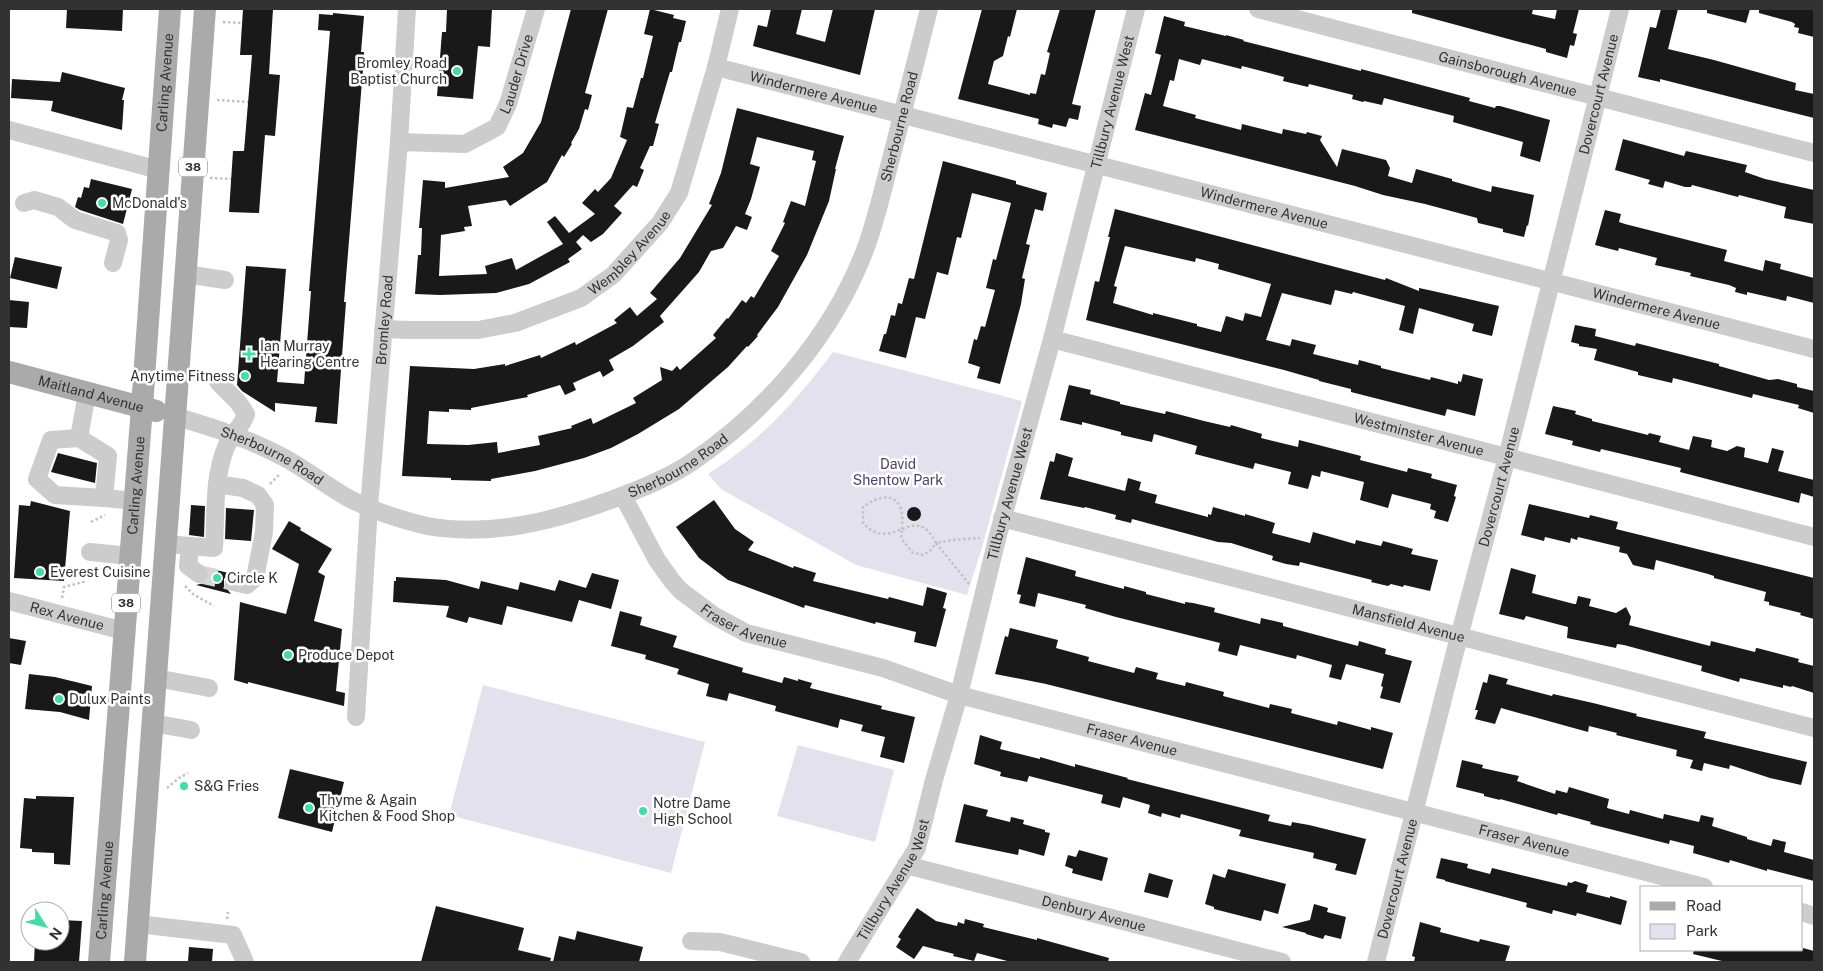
<svg xmlns="http://www.w3.org/2000/svg" width="1823" height="971" viewBox="0 0 1823 971" font-family="'Public Sans',sans-serif">
  <style>
    .green { fill: #e3e1ed }
    .building { fill: #191919; fill-rule: evenodd }
    .lines { fill: none; stroke-linecap: round; stroke-linejoin: round }
    .minor-tunnel { stroke: #d6d6d6; stroke-width: 18; stroke-dasharray: 18 9; stroke-linecap: butt }
    .path { stroke: #c2c2c2; stroke-width: 2.5; stroke-dasharray: 2.5 2.5; stroke-linecap: butt }
    .minor { stroke: #ccc; stroke-width: 18 }
    .major { stroke: #aaa; stroke-width: 22 }
    .poi-dot { fill: #3fdda7; stroke: #fff; stroke-width: 2 }
    .labels { text-anchor: middle; stroke-width: 5; stroke-linejoin: round; paint-order: stroke }
    .shield { fill: #fff; stroke: #707070; stroke-width: 1 }
    .shield-label { font-size: 12px; font-weight: bold; fill: #323232 }
    .poi-label { font-size: 14px; fill: #323232; stroke: #fff; text-anchor: start }
    .street-label { font-size: 14px; fill: #323232; stroke: #fff }
    .park-label { font-size: 14px; fill: #4c406c; stroke: #fff }
  </style>
  <rect width="100%" height="100%" fill="#fff"/>
  <!-- green -->
  <g class="green">
    <path d="M833 352 1022 401 981 551 967 595 856 565 721 489 708 474C720 466 732 458 743 449 777 422 807 387 833 352Z"/>
    <path d="M483 685 705 742 671 873 449 815Z"/>
    <path d="M798 745 894 770 875 842 777 816Z"/>
  </g>
  <!-- building -->
  <g class="building">
    <path d="M67 9H123L122 31 66 28Z"/>
    <path d="M243 9H273L269 74 280 75 275 136 265 135 259 213 229 212 233 151H244L252 55H240Z"/>
    <path d="M447 9H492L490 47 478 46 473 99 437 96 442 32H446Z"/>
    <path d="M571 9H608L585 93 592 95 588 110 585 109 579 129 571 143 572 144 564 157 562 155 547 182 510 206 506 200 468 206 472 226 464 227 465 231 441 235 439 276 487 274 485 266 512 258 516 270 563 244 547 222 555 216 569 233 595 214 582 203 595 189 598 192 611 178 627 140 620 137 627 107 633 108 641 78H643L653 36 644 34 650 9 674 15 673 18 686 21 681 42H679L672 72H670L655 123 659 124 653 146H650L640 168 644 170 637 187 633 185 614 206 622 213 603 234 591 242 583 235 576 242 582 249 568 259 570 262 529 284 496 293 440 295 415 294 418 255H421L422 228H419L423 180 445 182V188L509 177 503 167 523 153 541 122Z"/>
    <path d="M771 9H802L796 34 825 42 833 9H875L860 75 753 46 758 25 767 27Z"/>
    <path d="M982 9H1017L1010 37 1008 36 1003 56 994 61 988 84 1030 95V93L1036 94 1041 74 1045 75 1050 53 1047 52 1060 9H1096L1072 104 1081 106 1078 120 1069 118 1066 127 1053 124 1052 128 1038 124 1039 119 958 99Z"/>
    <path d="M1412 9H1533L1532 14 1555 19 1557 9H1579L1573 33 1577 34 1574 46 1570 45 1567 58 1546 52V49L1412 13Z"/>
    <path d="M1661 9H1678L1668 49 1714 60 1796 83 1795 90 1814 94V118L1660 79V82L1638 77 1650 27 1656 28Z"/>
    <path d="M1707 9H1750L1746 23 1707 13Z"/>
    <path d="M1759 9H1814V37L1798 33 1799 28 1794 27 1795 24 1792 22 1759 13Z"/>
    <path d="M333 13 364 16 361 52H364L363 69 344 302H346L337 424 315 422 317 407 275 403V412L242 391 237 385 246 266 286 269 277 382 304 384 311 291H309L330 31 318 30 319 14 333 15Z"/>
    <path d="M1164 16 1185 22 1184 26 1226 36V35L1244 40 1243 41 1361 71V69L1470 98 1469 101 1495 108 1496 106H1500L1550 120 1540 162 1520 156 1523 142 1453 122 1454 116 1384 98 1382 105 1364 101 1363 102 1352 99 1353 95 1309 84 1308 87 1283 81 1284 77 1242 66 1241 69 1202 59 1200 65 1179 59 1174 81 1170 80 1163 106 1196 115 1195 118 1241 130 1242 124 1282 134 1283 129 1306 134 1307 132 1322 136 1320 140 1337 167 1342 149 1386 160 1390 168 1388 176 1412 183 1416 169 1452 179V181L1491 192 1492 186 1534 195 1528 226 1527 225 1524 237 1503 232V229L1478 223 1477 218 1425 204 1383 195 1355 186 1135 130 1145 93 1151 95 1161 55 1155 53Z"/>
    <path d="M62 72 125 88 122 100H124L122 130 51 111 53 101 11 98 12 79 60 82Z"/>
    <path d="M737 108 844 136 835 169H836L829 201 807 255 778 307 757 335 758 336 748 347 747 346 728 367 679 409 638 434 611 448 584 458 535 471 491 479V481L451 480V478L402 476 410 366 474 369 505 364V366L540 355 541 358 575 342 576 345 617 323 614 320 630 307 637 316 657 299 650 293 680 258 712 205 709 204 721 173ZM757 137 814 151 812 160 816 161 805 206 791 201 783 222 785 223 771 251 779 256 754 298 751 296 746 303 742 300 728 319 727 318 713 335 716 338 680 370 677 366 672 371 660 367 662 380 633 398 636 403 593 424 591 418 571 426 572 428 538 436 540 445 498 453 497 442 468 445 427 444 429 411 449 412V409L471 410V408L528 397 527 395 560 385 565 395 576 390 573 383 600 371 603 377 614 370 609 360 633 346 664 322 660 316 699 272 711 251 723 248 736 226 747 230 752 217 745 214 751 199 760 167 750 164Z"/>
    <path d="M1623 139 1684 156 1686 151 1747 165 1745 172 1765 179 1814 190V224L1784 218 1786 207 1739 195 1738 197 1692 185 1691 187H1685L1665 181 1663 188 1648 184 1650 180 1615 170Z"/>
    <path d="M943 161 1016 181V184L1047 193 1043 211 1035 209 1026 244 1030 245 1022 278 1025 279 1021 304 1000 384 977 378 980 367 968 363 974 339 977 340 981 326 985 327 995 290 986 288 993 259 996 260 1011 203 972 193 961 238 957 237 948 275 937 272 925 319 916 317 906 358 879 351 884 334H886L891 315 895 316 898 303 902 304 909 278 914 279Z"/>
    <path d="M91 179 132 189 123 224 80 210 75 207 78 197 81 198 84 187 89 188Z"/>
    <path d="M1115 209 1385 280 1386 278 1419 291V288L1433 291 1499 306 1492 336 1472 331 1474 324 1419 308 1413 334 1399 330 1405 306 1353 292 1352 294 1335 290 1331 305 1282 293 1266 340 1290 346 1292 339 1316 345 1313 354 1358 365 1359 360 1381 366V368L1430 380 1431 377 1458 384V381L1461 382 1463 374 1483 379 1475 416 1447 409 1445 416 1351 392V389L1319 381V380L1284 370 1086 320 1095 281 1099 282 1110 237H1108ZM1125 246 1195 262 1196 258 1219 264 1218 269 1271 284 1261 317 1245 313 1243 321 1226 316 1221 332 1197 326V324L1153 313V315L1113 303 1117 287 1114 286Z"/>
    <path d="M1605 210 1621 214 1619 222 1625 224 1727 250 1724 261 1763 271 1765 260 1781 264 1780 269 1814 278V303L1787 296 1786 301 1747 292V295L1735 292 1736 288 1729 285 1690 276 1691 273 1655 265 1657 258 1619 248 1618 251 1595 245Z"/>
    <path d="M15 257 62 267 57 289 10 278Z"/>
    <path d="M9 300 29 302 27 328 9 327Z"/>
    <path d="M1575 325 1596 329 1595 336 1635 346 1636 343 1719 364V366L1769 380 1778 379 1797 384V387L1814 391V413L1798 408 1799 405 1753 394 1752 398 1673 378 1672 383 1638 375V372L1594 360 1597 349 1579 346V344L1571 342Z"/>
    <path d="M1069 385 1091 390 1090 394 1120 402V404L1165 414 1166 411 1204 421 1230 427 1231 425 1262 434 1261 438 1298 447 1299 440 1361 456 1360 460 1407 472 1408 468 1432 474 1431 478 1457 485 1454 496 1456 497 1448 522 1434 518 1436 511 1430 509 1431 504 1392 494 1388 508 1360 500 1364 482 1321 471 1320 477 1312 475 1308 489 1288 484 1291 472 1255 463 1253 469 1195 454 1197 446 1154 434 1152 442 1121 435V432L1082 422V425L1060 420Z"/>
    <path d="M1553 406 1576 411 1575 414 1592 419V421L1648 435 1649 433 1661 436 1659 442 1689 450 1693 436 1712 440 1711 447 1727 451 1737 446 1745 448 1744 457 1768 463 1772 448 1784 451 1778 471 1814 480V497L1801 493 1799 503 1680 472 1681 468 1601 449 1600 452 1572 445 1573 441 1545 434Z"/>
    <path d="M58 453 97 463 95 483 51 472Z"/>
    <path d="M1056 453 1073 458 1068 476 1125 491 1128 478 1141 482 1139 490 1157 495 1155 503 1208 517V514L1211 515 1213 507 1245 516V514L1275 523 1272 533 1310 543 1313 532 1355 544 1356 540 1381 546 1383 541 1413 549 1411 554 1438 560 1430 591 1404 585 1403 587 1391 584 1388 586 1371 582 1372 580 1300 562 1299 566 1286 564 1272 560 1273 556 1231 543 1218 542 1132 519 1131 523 1115 519 1116 515 1085 507 1084 508 1040 499 1050 461 1054 462Z"/>
    <path d="M714 500 735 529 754 542 748 550 793 568 794 566 816 573 813 581 888 599 889 597 923 606 927 587 947 593 943 608 946 609 936 647 914 642 916 632 876 622 875 624 805 605 804 608 728 580 699 558 676 527Z"/>
    <path d="M31 501 70 511 64 581 14 578 19 505 30 506Z"/>
    <path d="M1529 504 1589 518 1590 515 1618 522 1616 529 1814 578V619L1800 615 1801 613 1769 605V602L1764 601 1766 592 1714 578V576L1708 574 1656 560 1654 570 1633 565 1627 554 1619 552 1620 547 1578 537 1577 540 1571 538 1570 543 1545 537 1544 541 1521 535Z"/>
    <path d="M191 505 205 506 204 537 189 535Z"/>
    <circle cx="914" cy="514" r="7"/>
    <path d="M226 508 254 510 251 541 225 539Z"/>
    <path d="M289 521 301 528 300 530 332 549 318 572 325 576 314 621 342 629 336 691 345 693 344 706 248 682V684L234 680 240 602 286 614 299 564 272 549Z"/>
    <path d="M1026 557 1076 571 1075 576 1124 589V586L1146 592V594L1185 604V602L1193 603 1215 608 1214 612 1260 624 1261 618 1283 623V626L1358 646 1359 641 1386 649 1385 654 1412 661 1400 703 1380 698 1383 687 1381 686 1384 674 1346 664 1341 680 1329 677 1332 665 1297 655 1296 659 1240 645 1237 656 1218 651 1220 643 1116 617 1085 608 1086 605 1038 593 1035 607 1019 603 1021 595 1017 594Z"/>
    <path d="M207 568 229 573 224 579V585L231 594 196 585 204 583 208 580 210 575Z"/>
    <path d="M1511 568 1536 575 1532 593 1574 604H1576L1578 596 1591 599 1589 606 1616 613 1626 607 1631 617 1629 625 1710 646 1711 641 1755 652 1756 648H1757L1799 659 1798 662 1814 666V693L1792 686 1791 687 1783 685V688L1740 678 1739 682 1701 671 1702 666 1624 645 1617 644 1616 648 1567 638 1568 627 1526 616 1524 620 1499 614Z"/>
    <path d="M592 573 619 580 611 609 579 600 572 622 507 606 502 625 469 617 467 623 446 617 449 606 393 602 394 581H396V577L446 580 479 589 481 581 518 590 520 582 555 591 559 580 586 588Z"/>
    <path d="M620 611 642 617 640 625 677 636 673 647 743 668 742 672 782 683 784 677 798 681V679L812 683 810 688 882 706 881 709 915 717 904 763 880 757 885 737 861 731 863 725 840 719 838 728 775 711 776 706 729 693 727 701 706 696 709 684 677 674 679 669 645 659 646 655 611 646Z"/>
    <path d="M1010 628 1058 640 1056 648 1089 657 1088 661 1134 673 1136 667 1158 673 1156 679 1185 686 1186 682 1224 692 1223 696 1269 708 1270 704 1292 709 1291 713 1337 725 1338 721 1371 730V727L1393 733 1383 769 1046 684 995 674 1005 636 1008 637Z"/>
    <path d="M9 638 26 641 21 665 9 663Z"/>
    <path d="M29 674 55 677 92 686 89 720 60 712 25 709Z"/>
    <path d="M1489 674 1508 679 1506 684 1552 696 1553 694 1593 703 1637 714 1636 716 1706 732 1704 738 1807 762 1801 785 1770 778 1730 765 1729 769 1704 763 1702 771 1690 768 1693 760 1676 756 1677 750 1616 735 1617 733 1589 726 1588 732 1501 708 1495 724 1475 719 1478 710H1475L1483 682 1487 683Z"/>
    <path d="M980 735 1002 742 1000 749 1040 759V757L1075 767V764L1128 778 1127 779 1270 815 1268 821 1291 826 1292 822 1309 825 1366 839 1356 875 1335 870 1337 864 1313 858 1314 853 1239 836 1241 830 1181 814 1180 818 1162 813 1161 817 1148 813 1150 805 1123 797 1120 808 1101 803 1103 795 1029 776 1027 782 1000 776 1001 772 974 764Z"/>
    <path d="M1462 760 1483 765 1482 768 1519 776 1517 781 1555 794 1556 790 1567 793 1569 787 1609 799 1607 808 1629 814 1630 810 1663 819 1664 814 1699 822 1701 815 1714 818 1712 826 1747 837V839L1771 846 1773 839 1786 842 1784 852 1814 860V881L1767 869V871L1730 860 1729 863 1693 853 1694 846 1670 840 1669 844 1590 824 1591 822 1558 813 1557 815 1500 799V800L1484 796V794L1456 787Z"/>
    <path d="M290 769 344 782 332 832 278 818Z"/>
    <path d="M36 796 74 797 70 865 54 864V853L32 852V849L20 848 24 798 36 799Z"/>
    <path d="M964 804 988 810 986 816 1010 822 1011 817 1024 820 1023 824 1045 830V832L1050 833 1044 856 1019 849 1018 855 955 842Z"/>
    <path d="M1079 850 1108 858 1102 881 1072 873 1073 869 1065 866 1068 855 1076 857Z"/>
    <path d="M1441 858 1468 864 1467 868 1490 874 1492 868 1567 886 1568 882 1571 883 1575 881 1588 885 1586 892 1610 898V896L1627 901 1621 925 1577 913 1576 916 1553 910 1552 914 1526 907 1527 903 1445 881V880L1436 878Z"/>
    <path d="M1228 869 1286 884 1278 914 1264 910 1261 921 1214 909V907L1205 904 1213 874 1225 878Z"/>
    <path d="M1149 873 1173 880 1168 898 1144 892Z"/>
    <path d="M1314 904 1328 908 1327 912 1346 917 1341 939 1325 935 1323 939 1306 934V933L1282 927 1310 920Z"/>
    <path d="M436 906 524 928 518 950 551 958 550 962H421Z"/>
    <path d="M917 908 936 921 957 926 958 922 964 924 965 919 984 924 983 927 1037 940V938L1109 958 1108 962H1011L977 953 974 961 953 956 954 954 923 946 914 959 896 947 901 939 898 937Z"/>
    <path d="M60 920 82 921 79 962H34L35 941H60Z"/>
    <path d="M1420 922 1441 928 1440 932 1479 942 1480 939 1510 946 1505 962H1414L1415 957 1412 956Z"/>
    <path d="M577 931 643 947 639 962H553L559 936 575 940Z"/>
    <path d="M189 947 213 949 212 962H188Z"/>
    <path d="M1803 948 1814 951V962H1726L1693 954 1694 950H1803Z"/>
  </g>
  <g class="lines">
    <!-- minor-tunnel -->
    <path class="minor-tunnel" d="M199 574 234 582"/>
    <!-- path -->
    <g class="path">
      <path d="M223 22 242 23"/>
      <path d="M217 100 248 102"/>
      <path d="M210 178 231 179"/>
      <path d="M270 484 280 474"/>
      <path d="M91 522 105 515"/>
      <path d="M902 529C902 523 903 515 901 509 894 490 875 498 863 507V523C893 556 914 499 936 543L930 551 923 555 913 553 901 538 902 529"/>
      <path d="M969 584 936 543 952 540 980 538"/>
      <path d="M185 586 193 594 214 606"/>
      <path d="M62 598 64 587 87 581"/>
      <path d="M167 788 179 778 188 773"/>
      <path d="M227 919 228 912"/>
    </g>
    <!-- minor -->
    <g class="minor">
      <path id="s1" d="M1258 9 1814 153"/>
      <path id="s2" d="M716 67 1814 349"/>
      <path d="M9 130 159 170"/>
      <path id="s3" d="M399 142 465 144 497 127 508 104 536 9"/>
      <path d="M24 203 34 200 58 207 75 220 117 233 119 240 113 263"/>
      <path d="M185 274 225 280"/>
      <path id="s4" d="M383 329 410 330H478L515 323 581 298 613 275 660 223 679 193 716 67 730 9"/>
      <path id="s5" d="M1052 339 1814 537"/>
      <path d="M87 393 79 438 108 456 104 498 135 501"/>
      <path id="s6" d="M174 416C211 427 247 438 281 456 305 468 326 486 350 499 374 511 401 520 427 526 489 537 550 522 608 501 636 491 667 479 692 462 767 411 832 336 865 250 877 218 884 184 893 151 905 104 917 56 929 9"/>
      <path d="M79 438 51 440 37 479 55 495 104 498"/>
      <path d="M217 484 243 488 258 495 265 505 264 532 255 578 247 585 234 582"/>
      <path id="s7" d="M623 496 657 560 672 581 681 591 713 615 746 633 883 668 959 695 1704 887"/>
      <path id="s8" d="M1002 518 1814 728"/>
      <path d="M165 544 214 548C216 515 213 479 226 447 231 435 242 427 246 414L238 402 218 382"/>
      <path d="M190 547 188 566 199 574"/>
      <path d="M90 552 130 556"/>
      <path id="s9" d="M9 601 124 631"/>
      <path d="M156 678 209 688"/>
      <path id="s10" d="M356 717 369 507 399 142 407 9"/>
      <path d="M153 723 191 730"/>
      <path id="s11" d="M906 865 1282 962"/>
      <path d="M1802 912 1814 916"/>
      <path d="M138 924 233 935 245 962"/>
      <path d="M691 941 720 942 801 962"/>
      <path id="s12" d="M847 962 917 848 934 780 959 695 997 539 1052 339 1136 9"/>
      <path id="s13" d="M1376 962 1455 652 1507 457 1620 9"/>
    </g>
    <!-- major -->
    <g class="major">
      <path id="s14" d="M9 372 156 411"/>
      <path id="s15" d="M99 962 142 407 170 9"/>
      <path d="M135 962 205 9"/>
    </g>
  </g>
  <!-- markers -->
  <g class="poi-dot">
    <circle cx="457" cy="71" r="5"/>
    <circle cx="102" cy="203" r="5"/>
    <path d="M246.5 346.5h5v5h5v5h-5v5h-5v-5h-5v-5h5z"/>
    <circle cx="245" cy="376" r="5"/>
    <circle cx="40" cy="572" r="5"/>
    <circle cx="217" cy="578" r="5"/>
    <circle cx="288" cy="655" r="5"/>
    <circle cx="59" cy="699" r="5"/>
    <circle cx="184" cy="786" r="5"/>
    <circle cx="309" cy="808" r="5"/>
    <circle cx="643" cy="811" r="5"/>
  </g>
  <g class="labels">
    <!-- shield labels -->
    <g class="shield">
      <rect x="179" y="157.5" width="28" height="19" rx="4"/>
      <rect x="112" y="593.5" width="28" height="19" rx="4"/>
    </g>
    <g class="shield-label">
      <text x="193" y="171">38</text>
      <text x="126" y="607">38</text>
    </g>
    <!-- poi labels -->
    <g class="poi-label">
      <text x="447" y="68" text-anchor="end">Bromley Road<tspan x="447" dy="16">Baptist Church</tspan></text>
      <text x="112" y="208">McDonald's</text>
      <text x="260" y="351">Ian Murray<tspan x="260" dy="16">Hearing Centre</tspan></text>
      <text x="235" y="381" text-anchor="end">Anytime Fitness</text>
      <text x="50" y="577">Everest Cuisine</text>
      <text x="227" y="583">Circle K</text>
      <text x="298" y="660">Produce Depot</text>
      <text x="69" y="704">Dulux Paints</text>
      <text x="194" y="791">S&amp;G Fries</text>
      <text x="319" y="805">Thyme &amp; Again<tspan x="319" dy="16">Kitchen &amp; Food Shop</tspan></text>
      <text x="653" y="808">Notre Dame<tspan x="653" dy="16">High School</tspan></text>
    </g>
    <!-- street labels -->
    <g class="street-label">
      <text dy="5" stroke="none"><textPath href="#s1" startOffset="258">Gainsborough Avenue</textPath></text>
      <text dy="5" stroke="none"><textPath href="#s3" startOffset="159">Lauder Drive</textPath></text>
      <text dy="5" stroke="none"><textPath href="#s15" startOffset="882">Carling Avenue</textPath></text>
      <text dy="5" stroke="none"><textPath href="#s2" startOffset="101">Windermere Avenue</textPath></text>
      <text dy="5" stroke="none"><textPath href="#s13" startOffset="896">Dovercourt Avenue</textPath></text>
      <text dy="5" stroke="none"><textPath href="#s12" startOffset="905">Tillbury Avenue West</textPath></text>
      <text dy="5" stroke="none"><textPath href="#s6" startOffset="961">Sherbourne Road</textPath></text>
      <text dy="5" stroke="none"><textPath href="#s2" startOffset="566">Windermere Avenue</textPath></text>
      <text dy="5" stroke="none"><textPath href="#s4" startOffset="270">Wembley Avenue</textPath></text>
      <text dy="5" stroke="none"><textPath href="#s2" startOffset="971">Windermere Avenue</textPath></text>
      <text dy="5" stroke="none"><textPath href="#s10" startOffset="398">Bromley Road</textPath></text>
      <text dy="5" stroke="none"><textPath href="#s14" startOffset="85">Maitland Avenue</textPath></text>
      <text dy="5" stroke="none"><textPath href="#s5" startOffset="379">Westminster Avenue</textPath></text>
      <text dy="5" stroke="none"><textPath href="#s6" startOffset="106">Sherbourne Road</textPath></text>
      <text dy="5" stroke="none"><textPath href="#s6" startOffset="541">Sherbourne Road</textPath></text>
      <text dy="5" stroke="none"><textPath href="#s15" startOffset="478">Carling Avenue</textPath></text>
      <text dy="5" stroke="none"><textPath href="#s13" startOffset="491">Dovercourt Avenue</textPath></text>
      <text dy="5" stroke="none"><textPath href="#s12" startOffset="500">Tillbury Avenue West</textPath></text>
      <text dy="5" stroke="none"><textPath href="#s9" startOffset="60">Rex Avenue</textPath></text>
      <text dy="5" stroke="none"><textPath href="#s8" startOffset="420">Mansfield Avenue</textPath></text>
      <text dy="5" stroke="none"><textPath href="#s7" startOffset="185">Fraser Avenue</textPath></text>
      <text dy="5" stroke="none"><textPath href="#s7" startOffset="590">Fraser Avenue</textPath></text>
      <text dy="5" stroke="none"><textPath href="#s7" startOffset="995">Fraser Avenue</textPath></text>
      <text dy="5" stroke="none"><textPath href="#s12" startOffset="95">Tillbury Avenue West</textPath></text>
      <text dy="5" stroke="none"><textPath href="#s13" startOffset="86">Dovercourt Avenue</textPath></text>
      <text dy="5" stroke="none"><textPath href="#s15" startOffset="72">Carling Avenue</textPath></text>
      <text dy="5" stroke="none"><textPath href="#s11" startOffset="194">Denbury Avenue</textPath></text>
    </g>
    <!-- park labels -->
    <g class="park-label">
      <text x="898" y="469">David<tspan x="898" dy="16">Shentow Park</tspan></text>
    </g>
  </g>
  <!-- border -->
  <rect width="1823" height="971" fill="none" stroke="#323232" stroke-width="20"/>
  <!-- legend -->
  <rect x="1640" y="886" width="162" height="65" fill="#ffffff" stroke="#adadad"/>
  <rect x="1650" y="902" width="25" height="8" fill="#aaaaaa" stroke="#adadad"/>
  <text x="1686" y="911" font-size="15" fill="#323232">Road</text>
  <rect x="1650" y="924" width="25" height="15" fill="#e3e1ed" stroke="#adadad"/>
  <text x="1686" y="936" font-size="15" fill="#323232">Park</text>
  <!-- north arrow -->
  <g transform="translate(45 926) rotate(126)"><circle r="24" fill="#ffffff" stroke="#adadad"/>
  <path d="M0-4L9 19L0 12L-9 19Z" fill="#3fdda7"/>
  <text y="-8" font-size="14" font-weight="bold" text-anchor="middle" fill="#323232">N</text>
  </g>
</svg>
